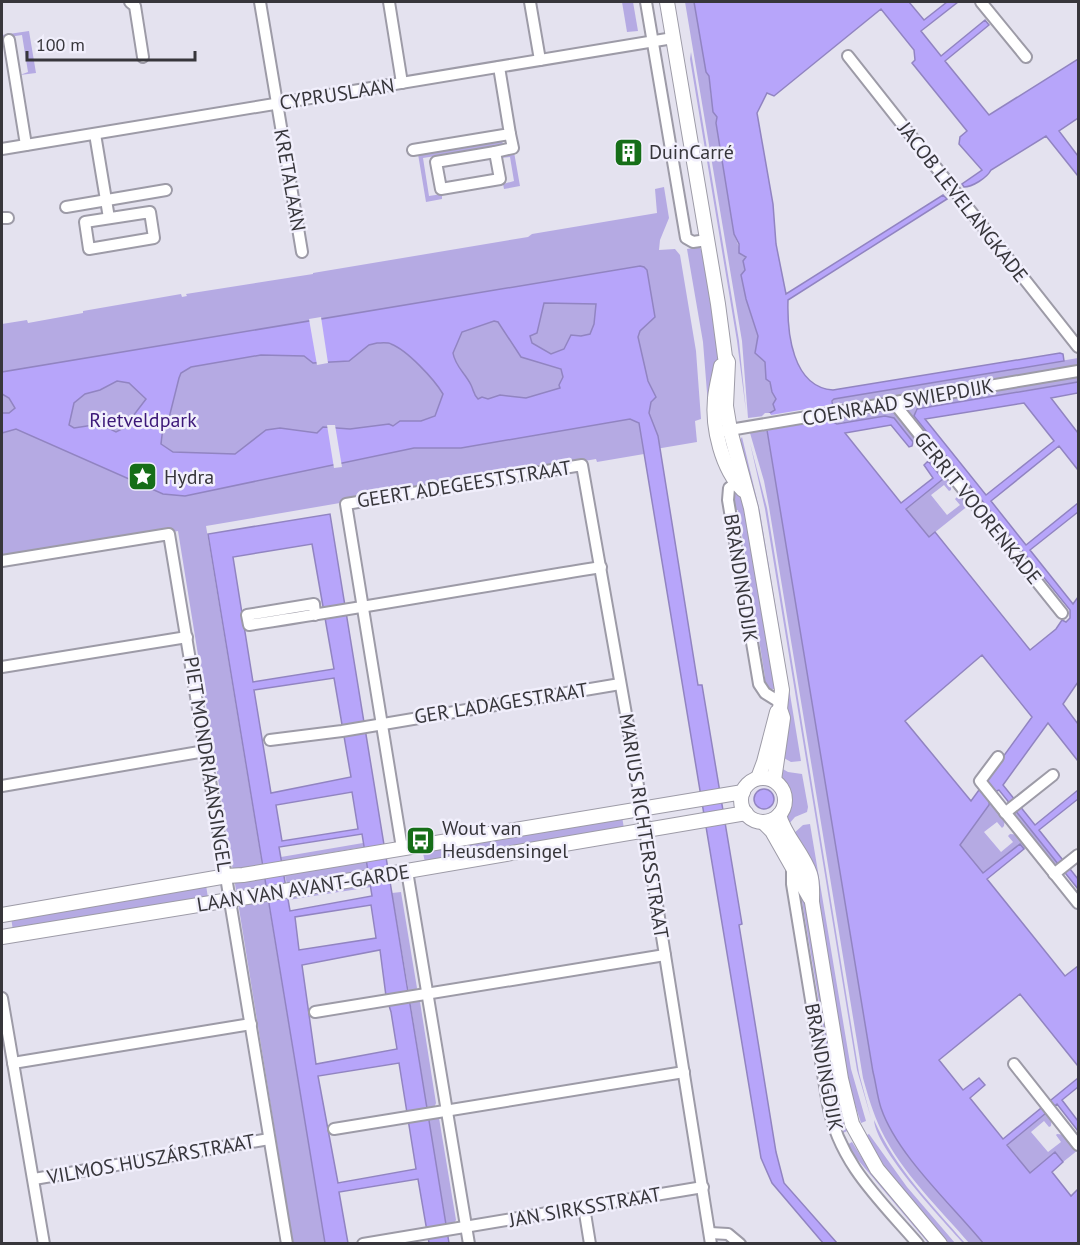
<svg xmlns="http://www.w3.org/2000/svg" width="1080" height="1245" viewBox="0 0 1080 1245" font-family="'PT Sans',sans-serif">
  <style>
    .green { fill: #b5aae3 }
    .water { fill: #b7a5fa; stroke: #9184c1; stroke-width: 1.5; fill-rule: evenodd }
    .pier { fill: #e4e2ef }
    .lines { fill: none; stroke-linecap: round; stroke-linejoin: round }
    .street-casing { stroke: #9d9ba7; stroke-width: 14 }
    .secondary-casing { stroke: #9d9ba7; stroke-width: 16 }
    .street { stroke: #fff; stroke-width: 10 }
    .secondary { stroke: #fff; stroke-width: 14 }
    .labels { text-anchor: middle; stroke-width: 5; stroke-linejoin: round; paint-order: stroke }
    .street-label { font-size: 20px; fill: #37363b; stroke: #f1effc }
    .poi-label { font-size: 20px; fill: #37363b; stroke: #f1effc; text-anchor: start }
    .park-label { font-size: 20px; fill: #3c1878; stroke: #f1effc }
  </style>
  <rect width="100%" height="100%" fill="#e4e2ef"/>
  <!-- green -->
  <g class="green">
    <path d="M622 2H633L638 31 627 32Z"/>
    <path d="M685 2H694L706 72 709 76 711 97 717 117 716 123 734 234 742 255 746 256V299L758 337 755 353 765 361 766 373 776 399 775 410 765 416 748 418 742 341Z"/>
    <path d="M29 31 36 73 20 75 28 72 22 35 2 38V35Z"/>
    <path d="M691 52 739 341 746 411 737 341 690 59Z"/>
    <path d="M502 140 503 145 423 158 429 196 442 194V199L426 202 418 154Z"/>
    <path d="M514 152 520 186 504 189 503 184 514 181 510 157 501 158V154Z"/>
    <path d="M664 187 669 218 660 240 659 250 675 249 680 255 696 351 701 419 695 421 697 442 644 451V454L597 462 596 459 206 526 325 1243H293L178 531 2 561V324L27 320 28 323 83 313V311L181 294 182 297 187 296 186 294 313 274V273L528 237 532 234 657 213 655 189Z"/>
    <path d="M699 247 702 250 719 357 709 418 703 342 687 249Z"/>
    <path d="M1078 358V368L843 408 842 403 832 404 834 399Z"/>
    <path d="M1078 374V382L916 409 914 416 956 468 951 470 904 410 907 404Z"/>
    <path d="M889 409 894 410 918 438 913 442 894 418 891 417 835 423 834 419 845 417V415Z"/>
    <path d="M767 430 873 1072C876 1083 877 1096 881 1108 897 1155 951 1204 983 1243H969C939 1208 902 1173 881 1130 873 1113 868 1096 863 1078L769 507 764 481 750 433Z"/>
    <path d="M742 437 760 512 801 761 791 762 782 757 788 694 738 443Z"/>
    <path d="M750 443 767 508 859 1073 871 1118 857 1070 765 509Z"/>
    <path d="M933 457 951 480V490L949 491 944 485 931 495 947 515 960 505 955 499 957 497 968 500 966 501 969 505 929 537 906 509 942 479 928 461Z"/>
    <path d="M734 488 744 504 775 685 774 689 768 690 761 678 765 677 738 510H734L731 498Z"/>
    <path d="M781 768 788 772 802 774 808 807 807 812 795 817 788 825 786 817C800 790 781 791 781 768Z"/>
    <path d="M990 798 1005 816 1004 826 1002 828 997 822 984 832 1001 852 1013 842 1008 836 1010 834 1021 835 1029 845 1024 849 1020 844 983 873 960 845 989 805Z"/>
    <path d="M1014 809 1060 866 1055 868 1011 813Z"/>
    <path d="M622 816 624 829 425 862 422 849Z"/>
    <path d="M810 824 851 1069 866 1121 861 1123 849 1086 792 835 803 825Z"/>
    <path d="M363 843 365 851 359 852 358 848 288 860V864L282 865 281 857Z"/>
    <path d="M366 859 369 871 287 884 284 872Z"/>
    <path d="M370 880 371 887 288 900V893L294 892 295 897 365 885Z"/>
    <path d="M206 885 208 898 13 931 11 917Z"/>
    <path d="M799 885C827 963 822 1053 847 1131L841 1134 836 1120 841 1118 840 1115H838L802 901 797 898Z"/>
    <path d="M401 892 417 988 415 992 409 993 392 893Z"/>
    <path d="M416 999 420 1002 436 1103 434 1108 427 1109 410 1000Z"/>
    <path d="M1048 1111 1052 1116 1051 1126 1049 1127 1044 1121 1031 1132 1048 1152 1061 1142 1056 1135 1057 1134 1067 1135 1078 1150 1063 1162 1055 1153 1030 1173 1007 1144Z"/>
    <path d="M435 1115 439 1118 456 1220 453 1225 446 1224 428 1116Z"/>
    <path d="M874 1120C895 1168 932 1205 965 1243H963C941 1218 876 1150 874 1120Z"/>
    <path d="M869 1134 907 1187 955 1243H949C920 1210 885 1176 867 1135Z"/>
    <path d="M852 1142 869 1169 933 1243H928L853 1154 850 1155 845 1146Z"/>
  </g>
  <!-- water -->
  <g class="water">
    <path d="M694 2H909L924 20 947 2H958L921 31 941 56 985 20 989 25 945 61 989 115 1078 59V118L1059 131 1078 156V176L1046 136 991 170C987 178 972 187 964 187L962 184 982 170 959 144 960 137 967 131 912 63 915 60 914 50 881 9 774 96 767 93 757 113 773 204 776 244 786 294 943 195 947 199 788 300C787 332 792 387 833 390L1060 353 1063 354 1064 361 834 399 832 401 835 423 837 424 885 416 894 418 913 442 912 446 909 447 891 425 845 433 901 503 933 478 924 465 928 461 943 479 906 509 929 537 935 532 1030 650 1056 629 1062 620 1066 622 1070 618V610L914 416 917 409 1078 382V393L1051 398 1078 433V470L1059 446 991 501 1026 545 1078 503V512L1030 550 1073 604 1078 597V682L1063 704 1078 724V761L1048 723 1003 785 1035 825 1078 790V799L1039 830 1078 879V889L999 790C992 792 990 797 989 805L960 845 983 873 1020 844 1024 849 987 879 1065 976 1078 966V1066L1020 994 939 1060 963 1090 979 1078 985 1085 970 1098 1003 1139 1078 1078V1087L1062 1100 1078 1121V1131L1057 1104 1007 1145 1030 1173 1055 1152 1063 1162 1052 1172 1071 1196 1078 1189V1243H983C951 1204 897 1155 881 1108 877 1096 876 1083 873 1072L767 430 765 416 775 410 773 404 776 399 772 392 770 382 766 379 765 362 755 353 758 336 746 299 741 275 745 270 743 261 746 257 739 253V244L734 234 716 123 717 117 713 112 709 76 706 72ZM1024 403 1054 441 986 495 925 419ZM982 655 1032 717 971 801 905 721Z"/>
    <path d="M640 266 644 267 647 270 655 317 640 331 638 337 648 381 656 397 651 402 649 413 658 436 698 685H702L742 924 739 925 776 1152 784 1183 837 1243H823L772 1183 761 1158 639 423 630 419 461 448H414L185 496 163 494 16 429 2 433V413H9L15 408 9 398 2 394V372ZM544 303 596 304 594 324 590 334 581 336 571 335 564 349 551 354 532 343 530 336 537 333ZM494 321 498 322 521 357 561 369 563 377 559 385 560 388 526 398 500 395 488 399 482 397 478 399C473 394 474 391 471 385 465 373 455 366 453 353L462 332ZM377 343C381 343 388 342 391 344 407 350 434 379 443 394L435 416 421 421H400L393 426 389 424 350 429 323 427 317 433 280 428 266 430 235 454 173 452 161 444 163 427 167 426 179 378 181 373 191 367 261 355 304 356 313 363 349 361 369 345ZM117 381 129 383 146 399 124 428 116 432 100 424 74 428 69 425 74 403 85 394 100 390Z"/>
    <path d="M330 514 449 1243H429L418 1179 339 1192 348 1243H325L208 534ZM312 544 334 669 253 682 233 557ZM334 678 351 777 271 793 254 690ZM352 792 358 829 282 841 276 805ZM362 834 372 896 290 911 279 847ZM371 905 376 938 299 950 295 917ZM380 950 386 996 391 1012 397 1049 316 1064 302 965ZM399 1063 416 1169 338 1183 318 1076Z"/>
    <circle cx="764" cy="799" r="10"/>
  </g>
  <!-- pier -->
  <g class="pier">
    <path d="M321 317 328 363 317 365 309 319Z"/>
    <path d="M835 404 837 418 764 431 762 416 765 413H770L771 415Z"/>
    <path d="M327 425H335L342 467 334 468Z"/>
  </g>
  <g class="lines">
    <defs>
      <g id="street">
        <path d="M130 2 135 6 143 57"/>
        <path d="M260 2 302 252"/>
        <path d="M389 2 402 83"/>
        <path d="M530 2 540 60"/>
        <path d="M646 2 686 238 693 242 707 240"/>
        <path d="M981 2 1026 57"/>
        <path d="M9 40 26 145"/>
        <path d="M848 56 1078 347"/>
        <path d="M95 134 109 218"/>
        <path d="M2 149 673 38"/>
        <path d="M413 150 510 134 499 67"/>
        <path d="M495 152 500 179 441 189 436 162Z"/>
        <path d="M495 152 513 148 510 134"/>
        <path d="M66 207 166 190"/>
        <path d="M150 212 154 238 89 249 85 222Z"/>
        <path d="M2 218H8"/>
        <path d="M896 402 898 408 1062 613"/>
        <path d="M724 431 1078 371"/>
        <path d="M743 478 729 488 728 500 759 684 765 693 781 703"/>
        <path d="M2 561 169 534 287 1244"/>
        <path d="M315 615 314 604 247 615 249 625C367 607 484 586 601 567"/>
        <path d="M2 667 187 637"/>
        <path d="M270 740 342 731 620 684"/>
        <path d="M998 757 980 781 1078 903"/>
        <path d="M2 786 205 751"/>
        <path d="M1005 813 1053 775"/>
        <path d="M402 848 346 504 582 465 632 748 711 1244"/>
        <path d="M792 864V884L828 1104C839 1163 880 1200 918 1244"/>
        <path d="M407 871 469 1244"/>
        <path d="M1054 874 1078 855"/>
        <path d="M2 998 44 1244"/>
        <path d="M315 1012 665 955"/>
        <path d="M13 1063 251 1024"/>
        <path d="M1014 1064 1078 1145"/>
        <path d="M334 1129 684 1072"/>
        <path d="M34 1179 269 1139"/>
        <path d="M584 1207 590 1244"/>
        <path d="M710 1233 728 1234 740 1244"/>
        <path d="M363 1244 703 1187"/>
      </g>
      <g id="secondary">
        <path d="M667 2 718 304 725 357 728 362 726 406 730 430 751 508 782 690 780 709 783 718 774 780"/>
        <path d="M721 366C719 377 716 388 715 398 712 428 722 469 743 490"/>
        <circle cx="763" cy="800" r="22"/>
        <path d="M758 778 764 762 777 712"/>
        <path d="M779 815C785 837 803 853 810 874 813 883 812 893 812 902L841 1079 852 1124 877 1169 940 1244"/>
        <path d="M763 822 772 831 810 898"/>
        <path d="M2 915 227 876 243 875 743 792"/>
        <path d="M2 937 407 871 746 813"/>
      </g>
    </defs>
    <!-- street casing -->
    <use href="#street" class="street-casing"/>
    <!-- secondary casing -->
    <use href="#secondary" class="secondary-casing"/>
    <!-- street -->
    <use href="#street" class="street"/>
    <!-- secondary -->
    <use href="#secondary" class="secondary"/>
  </g>
  <!-- icons -->
  <defs>
    <symbol id="building-square" viewBox="-11 -11 22 22"><rect x="-9" y="-9" width="18" height="18" rx="4" fill="#166e18" stroke="#f1effc"/><path d="M-4-6H4V6H1V3H-1V6H-4ZM-2.5-4.3h1.7v1.8h-1.7ZM.8-4.3h1.7v1.8H.8ZM-2.5-1h1.7V.8h-1.7ZM.8-1h1.7V.8H.8Z" fill="#fff"/></symbol>
    <symbol id="sight-square" viewBox="-11 -11 22 22"><rect x="-9" y="-9" width="18" height="18" rx="4" fill="#166e18" stroke="#f1effc"/><path d="M0-6L1.8-2.2L6-1.7L2.9 1.2L3.7 5.4L0 3.3L-3.7 5.4L-2.9 1.2L-6-1.7L-1.8-2.2Z" fill="#fff"/></symbol>
    <symbol id="bus-square" viewBox="-11 -11 22 22"><rect x="-9" y="-9" width="18" height="18" rx="4" fill="#166e18" stroke="#f1effc"/><path d="M-5-6H5V4H4V6H2V4H-2V6H-4V4H-5ZM-3.5-4V0h7V-4ZM-3.5 1.2v1.5H-2V1.2ZM2 1.2v1.5H3.5V1.2Z" fill="#fff"/></symbol>
  </defs>
  <g fill-rule="evenodd">
    <use href="#building-square" x="612" y="136" width="33" height="33"/>
    <use href="#sight-square" x="126" y="460" width="33" height="33"/>
    <use href="#bus-square" x="404" y="824" width="33" height="33"/>
  </g>
  <g class="labels">
    <!-- street labels -->
    <g class="street-label">
      <text transform="translate(337 94) rotate(-9)" y="7">CYPRUSLAAN</text>
      <text transform="translate(290 180) rotate(80)" y="7">KRETALAAN</text>
      <text transform="translate(963 202) rotate(52)" y="7">JACOB LEVELANGKADE</text>
      <text transform="translate(898 402) rotate(-10)" y="7">COENRAAD SWIEPDIJK</text>
      <text transform="translate(464 484) rotate(-9)" y="7">GEERT ADEGEESTSTRAAT</text>
      <text transform="translate(978 508) rotate(51)" y="7">GERRIT VOORENKADE</text>
      <text transform="translate(741 578) rotate(81)" y="7">BRANDINGDIJK</text>
      <text transform="translate(501 703) rotate(-9)" y="7">GER LADAGESTRAAT</text>
      <text transform="translate(208 764) rotate(81)" y="7">PIET MONDRIAANSINGEL</text>
      <text transform="translate(644 826) rotate(81)" y="7">MARIUS RICHTERSSTRAAT</text>
      <text transform="translate(303 888) rotate(-9)" y="7">LAAN VAN AVANT-GARDE</text>
      <text transform="translate(824 1067) rotate(79)" y="7">BRANDINGDIJK</text>
      <text transform="translate(151 1159) rotate(-10)" y="7">VILMOS HUSZÁRSTRAAT</text>
      <text transform="translate(585 1207) rotate(-10)" y="7">JAN SIRKSSTRAAT</text>
    </g>
    <!-- poi labels -->
    <g class="poi-label">
      <text x="649" y="159">DuinCarré</text>
      <text x="164" y="484">Hydra</text>
      <text x="442" y="835">Wout van<tspan x="442" dy="23">Heusdensingel</tspan></text>
    </g>
    <!-- park labels -->
    <g class="park-label">
      <text x="143" y="427">Rietveldpark</text>
    </g>
  </g>
  <!-- border -->
  <rect width="1080" height="1245" fill="none" stroke="#37363b" stroke-width="6"/>
  <!-- scale -->
  <path d="M27 51v9h168v-9" fill="none" stroke="#37363b" stroke-width="3"/>
  <text x="36" y="51" font-size="18" fill="#37363b" stroke="#f1effc" stroke-width="4.5" paint-order="stroke">100 m</text>
</svg>
